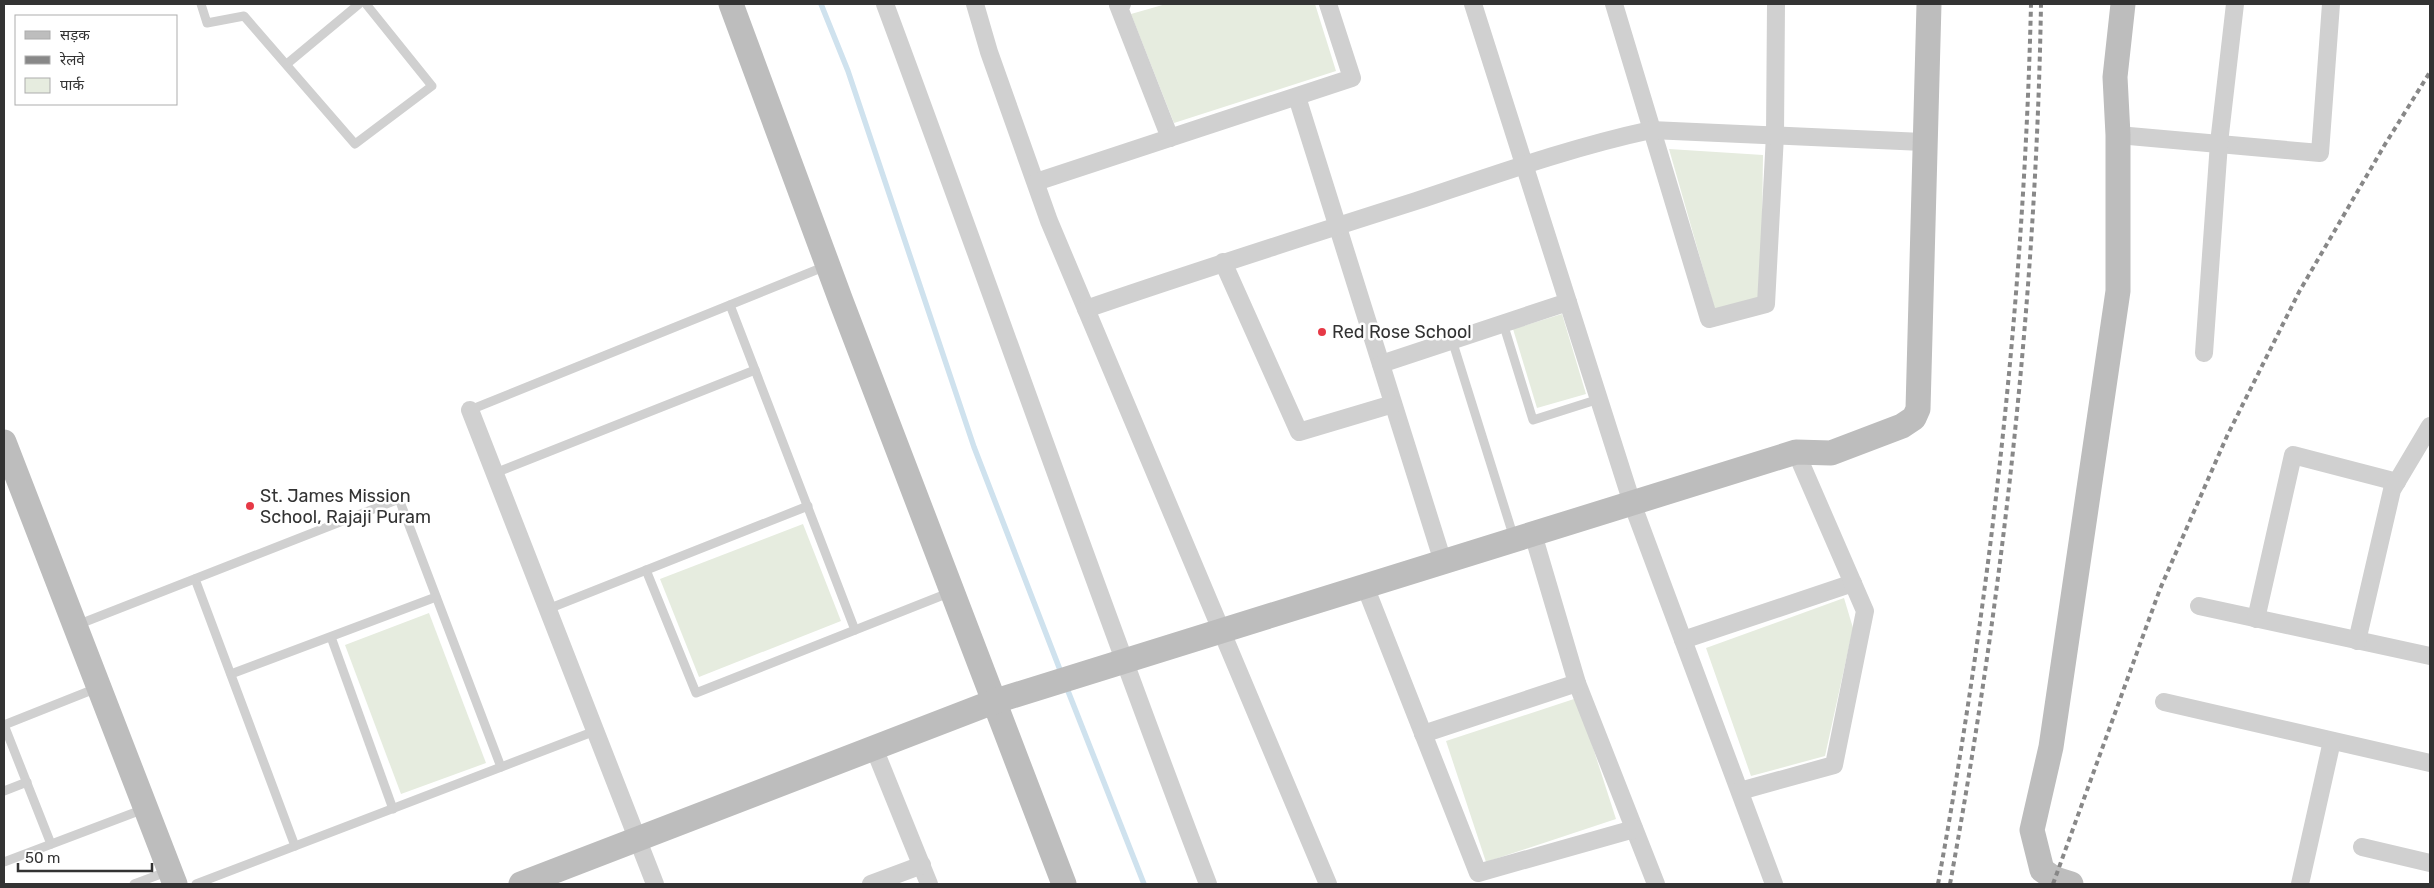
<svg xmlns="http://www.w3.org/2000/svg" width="2434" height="888" viewBox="0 0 2434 888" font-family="Rubik,'Noto Sans Devanagari',sans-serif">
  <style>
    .green { fill: #e6ecdf }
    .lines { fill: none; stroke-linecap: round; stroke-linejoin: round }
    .stream { stroke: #cfe2ee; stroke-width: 5.5 }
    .lane { stroke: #d0d0d0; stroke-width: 9 }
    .street { stroke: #d0d0d0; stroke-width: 18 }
    .secondary { stroke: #bdbdbd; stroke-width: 25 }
    .rail { stroke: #888; stroke-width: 4; stroke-dasharray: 5 4; stroke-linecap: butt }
    .poi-dot { fill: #e63946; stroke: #fff; stroke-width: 2 }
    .labels { text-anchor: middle; stroke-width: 5; stroke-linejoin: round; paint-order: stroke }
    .poi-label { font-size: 18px; fill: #333; stroke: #fff; text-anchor: start }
  </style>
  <rect width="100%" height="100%" fill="#fff"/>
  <!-- green -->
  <g class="green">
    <path d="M1166 4H1315L1336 71 1174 123 1131 14Z"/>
    <path d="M1669 149 1763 155 1761 300 1715 310Z"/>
    <path d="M1562 314 1586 394 1537 408 1513 329Z"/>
    <path d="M803 524 841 621 699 677 660 579Z"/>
    <path d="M1844 598 1853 628 1825 756 1751 776 1706 648Z"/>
    <path d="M429 613 486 763 401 794 345 645Z"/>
    <path d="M1577 698 1616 819 1486 862 1446 741Z"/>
  </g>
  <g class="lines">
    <!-- stream -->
    <g class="stream">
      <path d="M821 4 848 71 974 447 1062 675"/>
      <path d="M1066 686 1144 884"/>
    </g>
    <!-- lane -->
    <g class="lane">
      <path d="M201 4 207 23 244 16 355 144 432 86 366 4"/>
      <path d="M288 63 359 4"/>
      <path d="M730 305 855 630"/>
      <path d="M1503 323 1533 420 1599 399"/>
      <path d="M1452 340 1514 538"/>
      <path d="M470 410 826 266"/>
      <path d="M495 473 755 370"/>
      <path d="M646 570 696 693 951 592"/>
      <path d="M195 579 295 846"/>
      <path d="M548 609 808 506"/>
      <path d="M77 625 399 499 501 767"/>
      <path d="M331 637 393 809"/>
      <path d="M231 674 436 597"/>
      <path d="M4 725 51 844"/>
      <path d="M4 725 97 688"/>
      <path d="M4 791 27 782"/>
      <path d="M4 862 144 809"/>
      <path d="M134 884 169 871"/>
      <path d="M196 884 595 731"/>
    </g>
    <!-- street -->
    <g class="street">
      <path d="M885 4C994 297 1096 592 1208 884"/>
      <path d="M975 4 989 52 1049 221 1328 884"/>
      <path d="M1122 4 1118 5 1170 138"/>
      <path d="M1473 4 1632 503 1774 884"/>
      <path d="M1614 4 1709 319 1766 304 1775 135 1776 4"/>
      <path d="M1297 97 1443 562"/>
      <path d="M2118 135 2320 153 2331 4"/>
      <path d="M1036 182 1352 78 1328 4"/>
      <path d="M1223 262 1299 432 1393 404"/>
      <path d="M1086 309C1196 271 1306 236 1416 201 1494 175 1572 147 1651 130L1923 142"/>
      <path d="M2204 353 2219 143 2235 4"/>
      <path d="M1381 364 1568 302"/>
      <path d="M470 410 655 884"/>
      <path d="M1533 534 1577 683 1656 884"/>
      <path d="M1365 586 1478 873 1634 829"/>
      <path d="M2199 606 2430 656"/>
      <path d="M2256 619 2293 455 2397 482"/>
      <path d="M1683 640 1853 583"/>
      <path d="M2357 641 2392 490 2430 426"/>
      <path d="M2164 702 2430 763"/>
      <path d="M1423 734 1577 683"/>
      <path d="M874 748 929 884"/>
      <path d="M1740 791 1834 765 1865 611 1796 452"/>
      <path d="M2362 847 2430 863"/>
      <path d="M871 884 922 865"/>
      <path d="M2300 884 2332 741"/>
    </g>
    <!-- secondary -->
    <g class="secondary">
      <path d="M731 4 841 301 1064 884"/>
      <path d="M4 442 175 884"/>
      <path d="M521 884 993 702 1796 452 1831 453 1902 426 1914 418 1918 409 1929 4"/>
      <path d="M2071 884 2055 879 2042 870 2032 830 2051 747 2118 291V135L2115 77 2123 4"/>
    </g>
    <!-- rail -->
    <g class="rail">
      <path d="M1938 884C1991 593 2024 299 2031 4"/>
      <path d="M1950 884C2003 594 2036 299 2041 4"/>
      <path d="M2053 884 2160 589 2227 436 2299 292 2384 146 2430 72"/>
    </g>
  </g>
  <!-- markers -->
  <g class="poi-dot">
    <circle cx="1322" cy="332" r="5"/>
    <circle cx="250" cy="506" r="5"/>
  </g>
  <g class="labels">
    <!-- poi labels -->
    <g class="poi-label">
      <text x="1332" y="338">Red Rose School</text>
      <text x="260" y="502">St. James Mission<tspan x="260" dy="21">School, Rajaji Puram</tspan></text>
    </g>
  </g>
  <!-- border -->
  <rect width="2434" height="888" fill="none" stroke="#333333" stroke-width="10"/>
  <!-- legend -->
  <rect x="15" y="15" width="162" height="90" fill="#ffffff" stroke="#adadad"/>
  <rect x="25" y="31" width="25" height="8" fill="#bdbdbd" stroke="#adadad"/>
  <text x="60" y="40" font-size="15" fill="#333333">सड़क</text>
  <rect x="25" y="56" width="25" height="8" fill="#888888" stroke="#adadad"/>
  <text x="60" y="65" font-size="15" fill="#333333">रेलवे</text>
  <rect x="25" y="78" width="25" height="15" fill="#e6ecdf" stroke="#adadad"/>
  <text x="60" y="90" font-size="15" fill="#333333">पार्क</text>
  <!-- scale -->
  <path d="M18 863v8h134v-8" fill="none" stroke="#333333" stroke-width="2.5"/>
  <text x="25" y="863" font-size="15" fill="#333333" stroke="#ffffff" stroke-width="4" paint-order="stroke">50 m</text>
</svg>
